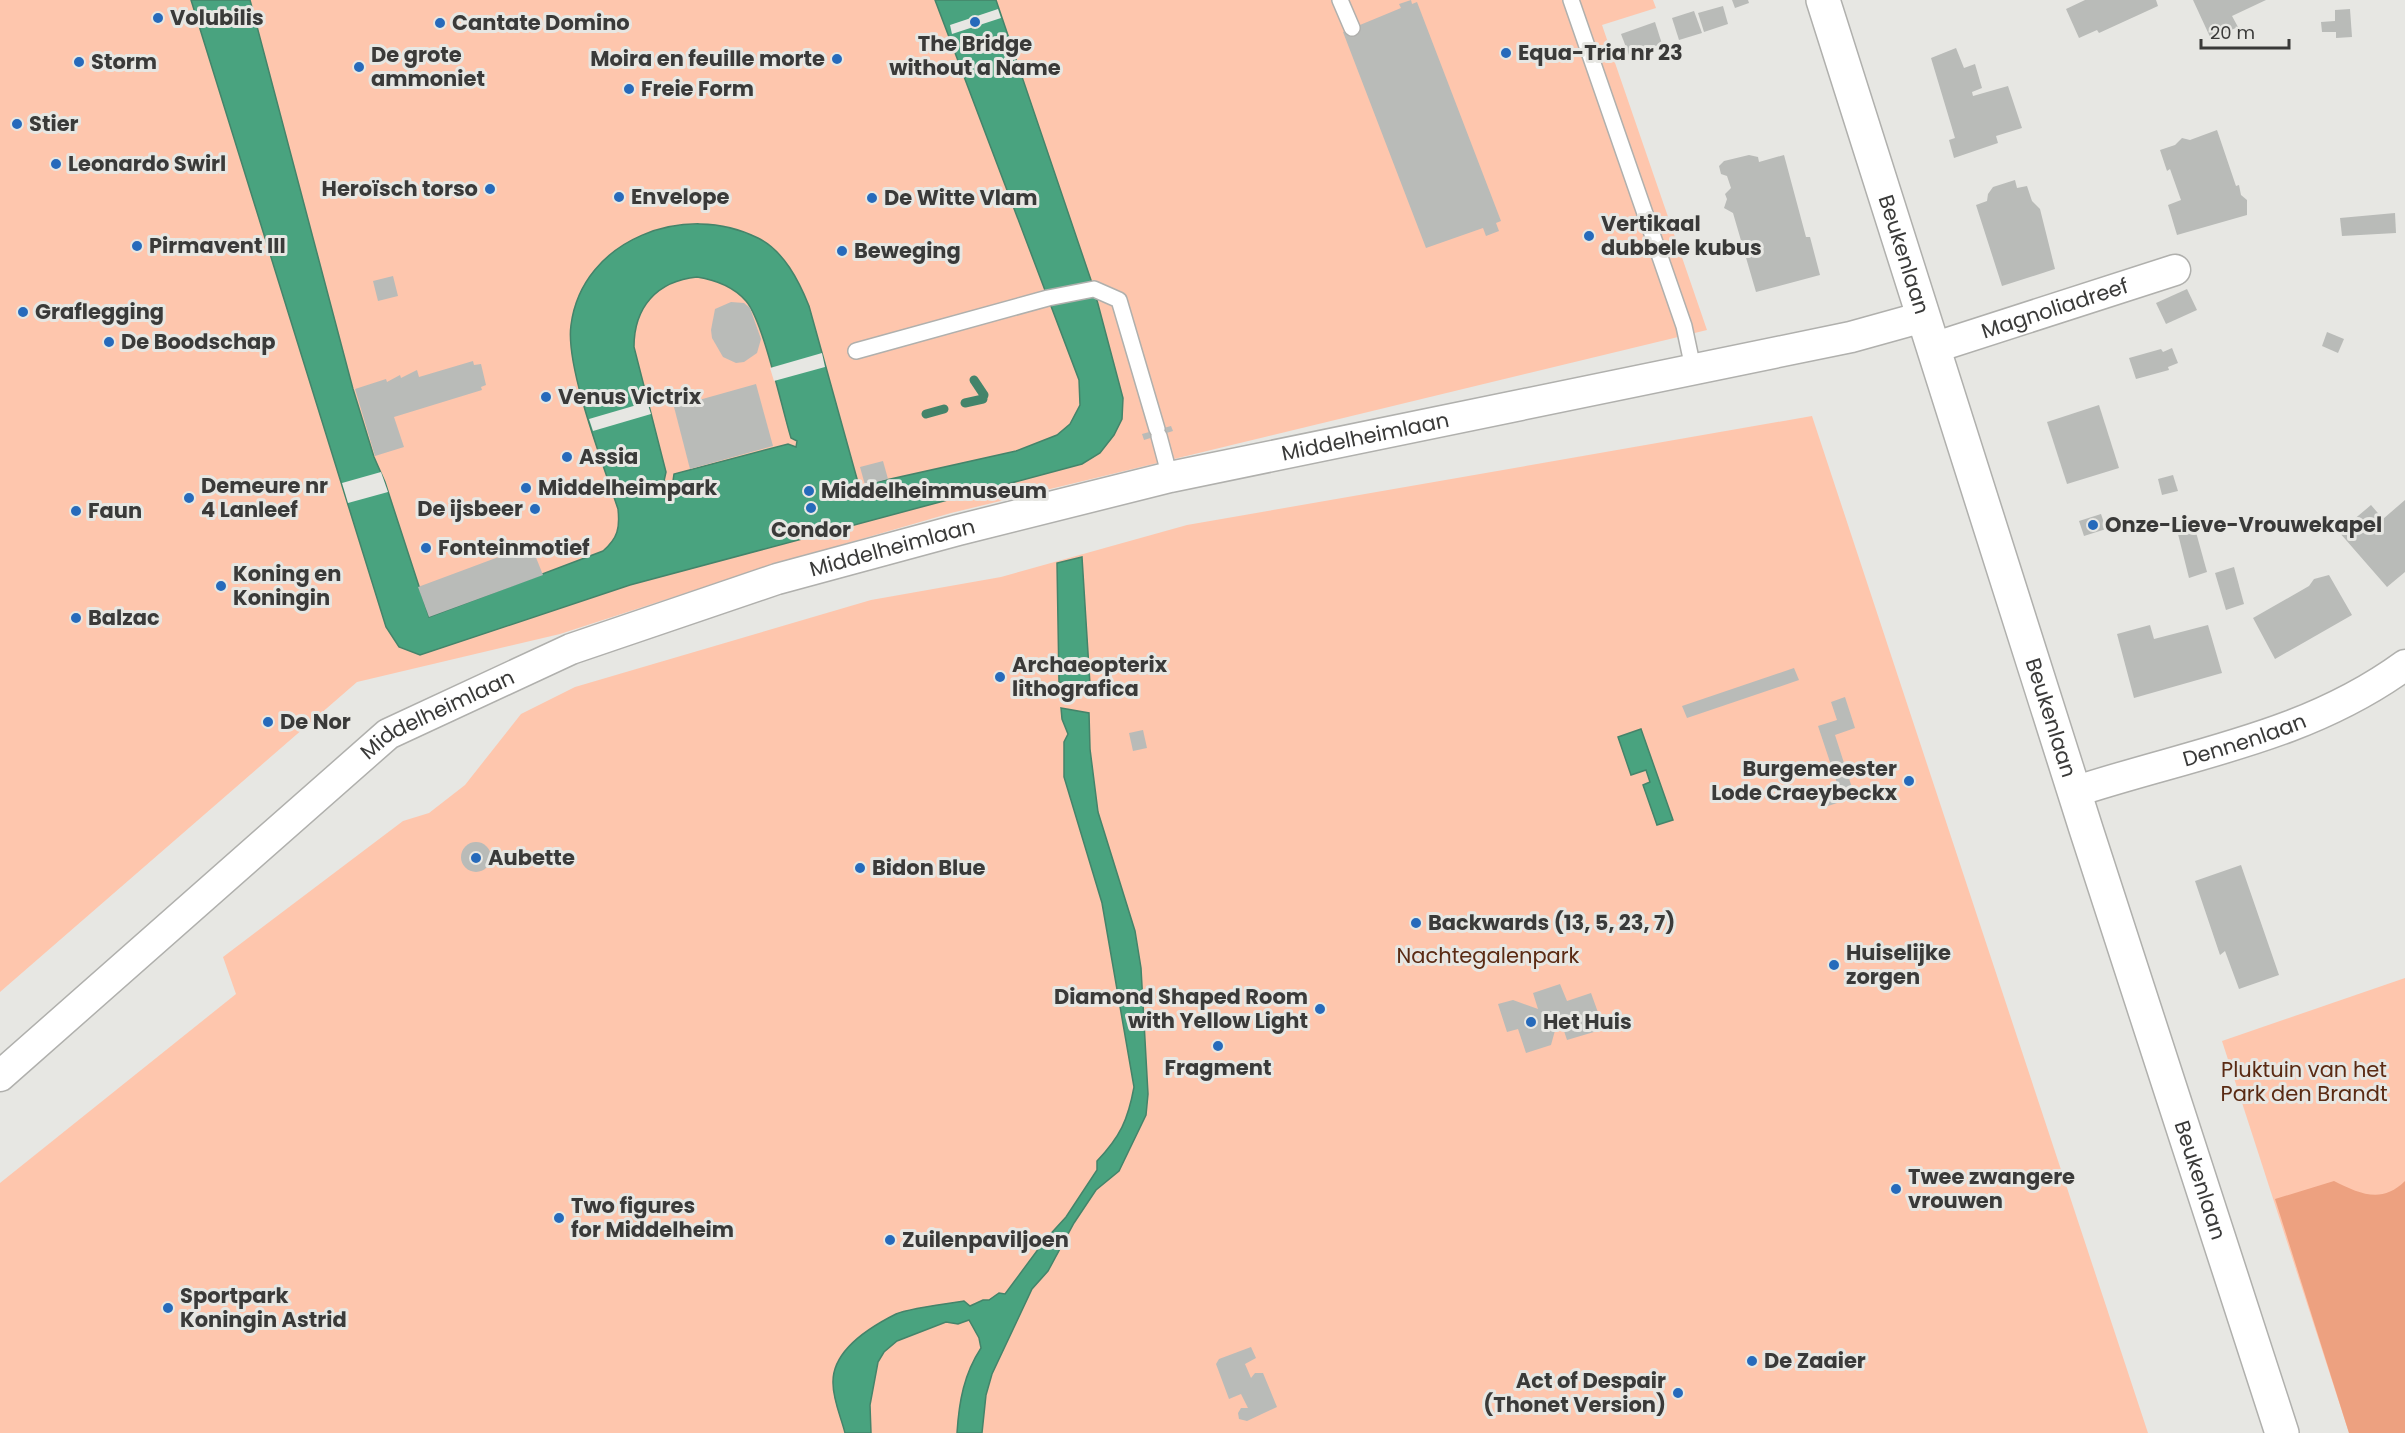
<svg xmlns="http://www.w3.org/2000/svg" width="2405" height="1433" viewBox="0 0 2405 1433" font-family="Poppins,sans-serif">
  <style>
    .green { fill: #fec6ad }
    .forest { fill: #eda180 }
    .water { fill: #49a37f; stroke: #44846a; stroke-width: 1.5; fill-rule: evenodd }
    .pier { fill: #e7e7e3 }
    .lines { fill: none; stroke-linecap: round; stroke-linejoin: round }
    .stream { stroke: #44846a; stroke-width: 9 }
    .building { fill: #b9bbb8 }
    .service-casing { stroke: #b0b0ad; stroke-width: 18 }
    .minor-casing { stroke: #b0b0ad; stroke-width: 33 }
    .tertiary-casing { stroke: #b0b0ad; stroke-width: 36 }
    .service { stroke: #fff; stroke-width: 15 }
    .minor { stroke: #fff; stroke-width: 30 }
    .tertiary { stroke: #fff; stroke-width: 33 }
    .poi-dot { fill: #266abb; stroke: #e7e7e3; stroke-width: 2 }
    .labels { text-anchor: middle; stroke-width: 6; stroke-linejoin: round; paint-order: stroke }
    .poi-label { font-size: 21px; font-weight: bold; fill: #3a3a39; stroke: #e7e7e3; text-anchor: start }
    .street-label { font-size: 21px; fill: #3a3a39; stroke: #e7e7e3 }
    .park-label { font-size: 21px; fill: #5a2a13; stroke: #e7e7e3 }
  </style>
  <rect width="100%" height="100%" fill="#e7e7e3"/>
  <!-- green -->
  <g class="green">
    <path d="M0 0H1653L1656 8 1602 25 1707 330 951 513 772 565 560 634 357 682 0 992Z"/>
    <path d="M1812 416 2148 1433H0V1183L236 994 223 957 403 821 429 813 465 785 521 714 575 687 871 600 1001 577 1187 525Z"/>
    <path d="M2405 978V1433H2349L2222 1041Z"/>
  </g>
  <!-- forest -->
  <path class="forest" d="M2334 1181C2360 1194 2382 1204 2405 1181V1433H2349L2275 1199Z"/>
  <!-- water -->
  <g class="water">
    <path d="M191 0H250L353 389 374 457 385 482 429 617 603 551C618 538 620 528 618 509 604 466 565 367 571 325 582 239 686 201 758 238 784 251 799 281 809 306L859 486 1016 451 1057 435 1070 424 1080 405 1079 380 935 0H996L1094 289 1123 398 1122 419 1114 435 1100 453 1082 464 630 585 420 655 399 647 386 627ZM697 277C716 280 733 286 746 301 763 320 782 409 791 438L797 441 796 447 788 444 674 474 673 481 668 483 664 481 666 472 634 347C634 307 657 281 697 277Z"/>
    <path d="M1082 557 1090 685 1059 682 1057 563Z"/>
    <path d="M1061 708 1089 713 1090 749 1098 812 1135 931 1141 968 1148 1094 1146 1115 1119 1171 1096 1190 1074 1223 1048 1271 1032 1289 992 1374 986 1395 982 1433H957C959 1401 964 1374 981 1348L979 1338 969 1320 958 1324 946 1322 897 1341 884 1352 878 1362 870 1405 871 1433H845C841 1417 833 1400 833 1383 832 1350 870 1327 896 1314 906 1309 950 1303 964 1301L970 1306 983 1300H989L999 1293 1005 1294 1045 1240 1066 1217 1097 1170V1161C1120 1137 1128 1120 1134 1087L1102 903 1064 777V742L1068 734 1062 719Z"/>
    <path d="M1641 729 1673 820 1657 825 1643 785 1650 782 1646 770 1631 775 1618 737Z"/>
  </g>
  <!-- pier -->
  <g class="pier">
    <path d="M998 9 1001 18 952 34 950 25Z"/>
    <path d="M822 353 825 367 774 381 770 368Z"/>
    <path d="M647 402 651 414 593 431 589 419Z"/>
    <path d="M381 472 388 492 348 503 342 483Z"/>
  </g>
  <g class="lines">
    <!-- stream -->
    <g class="stream">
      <path d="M974 380 984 395"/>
      <path d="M965 403 983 399"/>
      <path d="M926 414 944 409"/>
    </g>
  </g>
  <!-- building -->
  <g class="building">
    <path d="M1411 0 1412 4 1417 2 1501 221 1496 223 1499 231 1486 236 1483 228 1426 248 1343 32 1401 8 1399 4Z"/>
    <path d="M1732 0H1748L1749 3 1735 8Z"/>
    <path d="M2085 0H2156L2158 6 2099 33 2097 30 2079 38 2066 9Z"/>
    <path d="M2193 0H2266L2232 16 2238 27 2211 39Z"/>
    <path d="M1723 6 1728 24 1704 32 1698 13Z"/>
    <path d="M2350 9 2352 37 2336 38V32H2322L2321 22 2335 21V10Z"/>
    <path d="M1694 11 1702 33 1679 40 1672 18Z"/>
    <path d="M1655 22 1662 44 1629 55 1621 34Z"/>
    <path d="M1956 48 1964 68 1975 64 1982 88 1972 92 1973 96 2008 86 2022 128 1996 136 1998 143 1954 158 1949 140 1955 138 1931 58Z"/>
    <path d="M2217 130 2236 186 2239 185 2241 195 2247 200V215L2177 235 2168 205 2181 200 2170 169 2167 171 2160 150 2175 145 2182 138 2190 140Z"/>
    <path d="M1749 155 1758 157 1759 162 1784 155 1806 237H1810L1820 275 1756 292 1733 213 1724 208 1727 199 1725 194 1731 188 1727 176 1721 174 1719 166 1724 161Z"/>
    <path d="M2015 180 2017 188 2027 186 2032 201 2040 209 2055 269 2002 286 1976 205 1987 201 1988 194 1993 187Z"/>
    <path d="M2395 213 2396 233 2342 236 2340 218Z"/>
    <path d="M393 276 398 296 378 301 373 281Z"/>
    <path d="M2187 289 2197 310 2166 324 2156 303Z"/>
    <path d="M731 302 744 303 750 308 761 339 757 353 744 362 736 363 723 357 712 338 711 330 715 309Z"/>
    <path d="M2327 332 2344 339 2338 353 2322 346Z"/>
    <path d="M2172 348 2178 363 2168 367 2169 370 2136 379 2129 358 2161 349 2163 352Z"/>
    <path d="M473 361 474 365 481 364 486 385 481 387 482 390 394 417 404 447 375 456 355 389 386 379 387 382 400 375 401 378 417 370 419 377Z"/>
    <path d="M756 384 773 446 690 469 674 407Z"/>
    <path d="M2099 405 2119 468 2067 484 2047 422Z"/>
    <path d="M1171 426 1173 431 1144 440 1142 434Z"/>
    <path d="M883 461 888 479 865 485 860 467Z"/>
    <path d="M2173 475 2178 491 2162 495 2158 479Z"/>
    <path d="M2405 500V572L2387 587 2339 532 2371 505 2383 519Z"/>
    <path d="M2101 514 2106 529 2084 536 2079 521Z"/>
    <path d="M2194 525 2207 572 2189 578 2177 530Z"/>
    <path d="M531 545 543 575 429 617 418 587Z"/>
    <path d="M2234 567 2244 604 2226 610 2215 573Z"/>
    <path d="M2329 575 2352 615 2275 659 2253 618 2309 586 2314 579Z"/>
    <path d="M2150 625 2154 639 2208 625 2222 673 2134 698 2117 634Z"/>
    <path d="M1794 668 1799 680 1687 718 1682 706Z"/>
    <path d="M1845 697 1855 728 1835 735 1855 797 1822 808 1817 793 1838 786 1818 726 1837 720 1831 702Z"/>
    <path d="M1143 730 1147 748 1133 751 1129 733Z"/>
    <circle cx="476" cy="857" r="15"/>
    <path d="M2241 865 2279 975 2239 989 2225 951 2220 955 2195 881Z"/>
    <path d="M1560 984 1567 1001 1591 993 1604 1029 1567 1040 1559 1016 1551 1045 1526 1053 1518 1029 1507 1032 1498 1004 1513 1000 1538 1009 1533 993Z"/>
    <path d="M1251 1347 1256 1358 1245 1364 1251 1378 1255 1373H1263L1277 1407 1247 1421 1239 1419 1238 1413 1241 1408H1248L1241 1394 1229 1399 1216 1364 1219 1359Z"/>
  </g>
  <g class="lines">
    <defs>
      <g id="service">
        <path d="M1340 0 1352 28"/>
        <path d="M1571 0 1684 326 1693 368"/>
        <path d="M856 351 1048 298 1094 289 1119 300 1157 429"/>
        <path d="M1159 436 1170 477"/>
      </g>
      <g id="minor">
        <path id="s1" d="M1933 348 2175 270"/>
        <path id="s2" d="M2074 792C2189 754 2305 738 2405 665"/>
        <path id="s3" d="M0 1076 388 734 571 649 777 579 958 530 1170 477 1851 337 1923 317"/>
      </g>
      <g id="tertiary">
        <path id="s4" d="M1823 0 2086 829 2282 1433"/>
      </g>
    </defs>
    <!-- service casing -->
    <use href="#service" class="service-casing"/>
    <!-- minor casing -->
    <use href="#minor" class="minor-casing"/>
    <!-- tertiary casing -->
    <use href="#tertiary" class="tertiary-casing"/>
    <!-- service -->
    <use href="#service" class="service"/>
    <!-- minor -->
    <use href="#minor" class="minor"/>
    <!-- tertiary -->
    <use href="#tertiary" class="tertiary"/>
  </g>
  <!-- markers -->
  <g class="poi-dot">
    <circle cx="158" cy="18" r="6"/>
    <circle cx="975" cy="22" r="6"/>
    <circle cx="440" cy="23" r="6"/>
    <circle cx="1506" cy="53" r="6"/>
    <circle cx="837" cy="59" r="6"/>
    <circle cx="79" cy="62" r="6"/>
    <circle cx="359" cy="67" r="6"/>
    <circle cx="629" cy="89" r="6"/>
    <circle cx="17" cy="124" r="6"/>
    <circle cx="56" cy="164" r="6"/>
    <circle cx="490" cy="189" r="6"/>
    <circle cx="619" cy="197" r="6"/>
    <circle cx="872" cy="198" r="6"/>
    <circle cx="1589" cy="236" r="6"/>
    <circle cx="137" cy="246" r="6"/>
    <circle cx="842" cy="251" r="6"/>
    <circle cx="23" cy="312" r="6"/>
    <circle cx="109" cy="342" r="6"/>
    <circle cx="546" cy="397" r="6"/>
    <circle cx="567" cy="457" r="6"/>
    <circle cx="526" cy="488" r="6"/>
    <circle cx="809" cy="491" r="6"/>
    <circle cx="189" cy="498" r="6"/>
    <circle cx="811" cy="508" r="6"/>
    <circle cx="535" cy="509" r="6"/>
    <circle cx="76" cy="511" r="6"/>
    <circle cx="2093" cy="525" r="6"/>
    <circle cx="426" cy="548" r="6"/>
    <circle cx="221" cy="586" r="6"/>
    <circle cx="76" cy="618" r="6"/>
    <circle cx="1000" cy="677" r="6"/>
    <circle cx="268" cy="722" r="6"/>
    <circle cx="1909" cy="781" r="6"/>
    <circle cx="476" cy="858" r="6"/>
    <circle cx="860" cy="868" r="6"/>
    <circle cx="1416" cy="923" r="6"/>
    <circle cx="1834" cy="965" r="6"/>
    <circle cx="1320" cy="1009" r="6"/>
    <circle cx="1531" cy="1022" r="6"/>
    <circle cx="1218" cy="1046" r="6"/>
    <circle cx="1896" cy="1189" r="6"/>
    <circle cx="559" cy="1218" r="6"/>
    <circle cx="890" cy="1240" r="6"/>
    <circle cx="168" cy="1308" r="6"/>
    <circle cx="1752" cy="1361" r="6"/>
    <circle cx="1678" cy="1393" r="6"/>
  </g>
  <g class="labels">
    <!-- poi labels -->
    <g class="poi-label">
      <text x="170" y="25">Volubilis</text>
      <text x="452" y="30">Cantate Domino</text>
      <text x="975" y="51" text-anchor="middle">The Bridge<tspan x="975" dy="24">without a Name</tspan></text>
      <text x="1518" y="60">Equa-Tria nr 23</text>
      <text x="371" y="62">De grote<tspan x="371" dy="24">ammoniet</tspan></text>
      <text x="825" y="66" text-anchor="end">Moira en feuille morte</text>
      <text x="91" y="69">Storm</text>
      <text x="641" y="96">Freie Form</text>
      <text x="29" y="131">Stier</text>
      <text x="68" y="171">Leonardo Swirl</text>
      <text x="478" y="196" text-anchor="end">Heroïsch torso</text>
      <text x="631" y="204">Envelope</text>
      <text x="884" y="205">De Witte Vlam</text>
      <text x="1601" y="231">Vertikaal<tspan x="1601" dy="24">dubbele kubus</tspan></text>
      <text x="149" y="253">Pirmavent III</text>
      <text x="854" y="258">Beweging</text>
      <text x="35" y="319">Graflegging</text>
      <text x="121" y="349">De Boodschap</text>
      <text x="558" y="404">Venus Victrix</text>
      <text x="579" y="464">Assia</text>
      <text x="201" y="493">Demeure nr<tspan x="201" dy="24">4 Lanleef</tspan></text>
      <text x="538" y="495">Middelheimpark</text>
      <text x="821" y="498">Middelheimmuseum</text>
      <text x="523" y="516" text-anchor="end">De ijsbeer</text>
      <text x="88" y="518">Faun</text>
      <text x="2105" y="532">Onze-Lieve-Vrouwekapel</text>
      <text x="811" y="537" text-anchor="middle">Condor</text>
      <text x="438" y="555">Fonteinmotief</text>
      <text x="233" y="581">Koning en<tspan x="233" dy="24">Koningin</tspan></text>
      <text x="88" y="625">Balzac</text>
      <text x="1012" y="672">Archaeopterix<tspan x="1012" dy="24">lithografica</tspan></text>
      <text x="280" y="729">De Nor</text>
      <text x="1897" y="776" text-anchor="end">Burgemeester<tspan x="1897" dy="24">Lode Craeybeckx</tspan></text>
      <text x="488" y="865">Aubette</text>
      <text x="872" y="875">Bidon Blue</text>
      <text x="1428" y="930">Backwards (13, 5, 23, 7)</text>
      <text x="1846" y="960">Huiselijke<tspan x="1846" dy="24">zorgen</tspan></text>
      <text x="1308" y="1004" text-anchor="end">Diamond Shaped Room<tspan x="1308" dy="24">with Yellow Light</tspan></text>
      <text x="1543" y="1029">Het Huis</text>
      <text x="1218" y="1075" text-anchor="middle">Fragment</text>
      <text x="1908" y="1184">Twee zwangere<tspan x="1908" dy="24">vrouwen</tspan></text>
      <text x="571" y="1213">Two figures<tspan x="571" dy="24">for Middelheim</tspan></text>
      <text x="902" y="1247">Zuilenpaviljoen</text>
      <text x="180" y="1303">Sportpark<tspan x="180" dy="24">Koningin Astrid</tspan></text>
      <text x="1764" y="1368">De Zaaier</text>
      <text x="1666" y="1388" text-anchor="end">Act of Despair<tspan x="1666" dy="24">(Thonet Version)</tspan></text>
    </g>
    <!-- street labels -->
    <g class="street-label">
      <text dy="7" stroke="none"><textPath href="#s4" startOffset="267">Beukenlaan</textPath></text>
      <text dy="7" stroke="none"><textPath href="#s1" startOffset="128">Magnoliadreef</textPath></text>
      <text dy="7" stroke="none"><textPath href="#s3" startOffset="1542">Middelheimlaan</textPath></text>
      <text dy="7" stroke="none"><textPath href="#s3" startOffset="1056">Middelheimlaan</textPath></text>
      <text dy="7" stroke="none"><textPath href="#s3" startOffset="570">Middelheimlaan</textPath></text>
      <text dy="7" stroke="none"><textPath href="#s4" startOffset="753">Beukenlaan</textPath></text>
      <text dy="7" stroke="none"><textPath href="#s2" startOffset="178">Dennenlaan</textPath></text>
      <text dy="7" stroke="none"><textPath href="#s4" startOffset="1239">Beukenlaan</textPath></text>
    </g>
    <!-- park labels -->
    <g class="park-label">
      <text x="1488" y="963">Nachtegalenpark</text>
      <text x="2304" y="1077">Pluktuin van het<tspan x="2304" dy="24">Park den Brandt</tspan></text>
    </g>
  </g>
  <!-- scale -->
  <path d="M2201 39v9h88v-9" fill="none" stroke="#3a3a39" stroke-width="3"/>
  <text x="2210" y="39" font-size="18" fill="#3a3a39" stroke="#e7e7e3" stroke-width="4.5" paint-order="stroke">20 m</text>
</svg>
